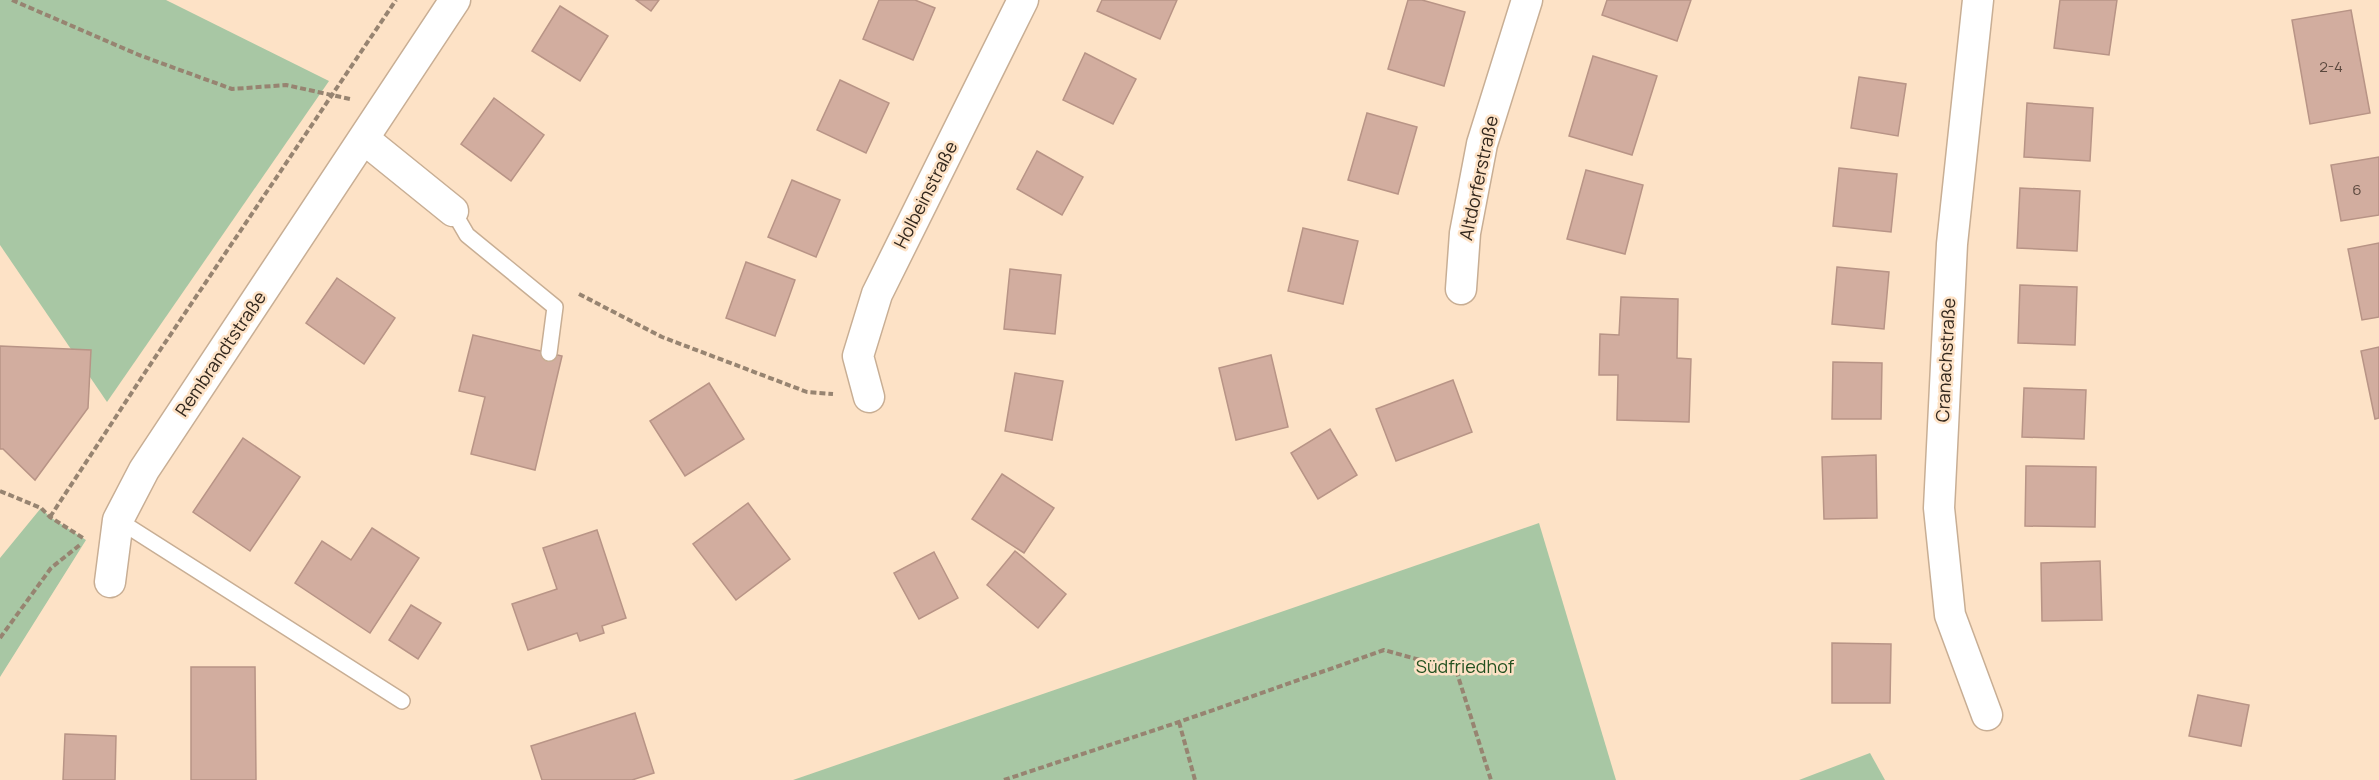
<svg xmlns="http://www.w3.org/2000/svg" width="2379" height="780" viewBox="0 0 2379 780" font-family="Manrope,sans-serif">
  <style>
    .green { fill: #a8c7a4 }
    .building { fill: #d2ad9f; stroke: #b89486; stroke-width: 1.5 }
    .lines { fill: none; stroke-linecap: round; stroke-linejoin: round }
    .lane-casing { stroke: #c8ae94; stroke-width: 18 }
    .street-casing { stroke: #c8ae94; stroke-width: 33 }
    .path { stroke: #978471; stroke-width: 4; stroke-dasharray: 6 3; stroke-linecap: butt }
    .lane { stroke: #fff; stroke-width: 15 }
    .street { stroke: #fff; stroke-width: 30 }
    .labels { text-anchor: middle; stroke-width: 5; stroke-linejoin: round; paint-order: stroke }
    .number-label { font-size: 15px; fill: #5a483e }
    .street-label { font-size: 18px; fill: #32271d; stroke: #fde2c6 }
    .park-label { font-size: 18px; fill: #235120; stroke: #fde2c6 }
  </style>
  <rect width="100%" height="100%" fill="#fde2c6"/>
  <!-- green -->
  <g class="green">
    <path d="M0 0H166L329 81 107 402 0 245Z"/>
    <path d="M41 508 50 517 86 540 0 677V558Z"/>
    <path d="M1539 523 1616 780H793Z"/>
    <path d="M1870 753 1885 780H1799Z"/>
  </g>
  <!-- building -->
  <g class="building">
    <path d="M636 0H659L651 11Z"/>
    <path d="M879 0H915L935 8 913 60 863 39Z"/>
    <path d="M1102 0H1177L1160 39 1097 11Z"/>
    <path d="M1408 0H1422L1465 12 1444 86 1388 69Z"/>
    <path d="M1607 0H1691L1677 41 1602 15Z"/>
    <path d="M2060 0H2117L2109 55 2054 48Z"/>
    <path d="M560 6 608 36 580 81 532 51Z"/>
    <path d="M2351 10 2370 113 2310 124 2292 20Z"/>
    <path d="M1085 53 1136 79 1113 124 1063 100Z"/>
    <path d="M1593 56 1657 76 1632 155 1569 136Z"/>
    <path d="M1859 77 1906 84 1898 136 1851 128Z"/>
    <path d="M840 80 889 103 866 153 817 130Z"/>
    <path d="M494 98 544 135 511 181 461 144Z"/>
    <path d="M2027 103 2093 108 2090 161 2024 157Z"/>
    <path d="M1367 113 1417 127 1398 194 1348 180Z"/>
    <path d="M1037 151 1083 177 1062 215 1017 189Z"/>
    <path d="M2379 157V215L2341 221 2331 165Z"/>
    <path d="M1839 168 1897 174 1891 232 1833 226Z"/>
    <path d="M1586 170 1643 185 1625 254 1567 239Z"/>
    <path d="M792 180 840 200 816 257 768 237Z"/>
    <path d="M2020 188 2080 191 2077 251 2017 248Z"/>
    <path d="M1303 228 1358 241 1343 304 1288 291Z"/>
    <path d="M2379 243V317L2362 320 2348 249Z"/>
    <path d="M746 262 795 280 775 336 726 318Z"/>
    <path d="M1837 267 1889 272 1884 329 1832 324Z"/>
    <path d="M1010 269 1061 275 1055 334 1004 329Z"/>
    <path d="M337 278 395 318 364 364 306 323Z"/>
    <path d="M2020 285 2077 287 2075 345 2018 343Z"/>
    <path d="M1621 297 1678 299 1677 358 1691 359 1689 422 1617 420 1618 375H1599L1600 334 1619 335Z"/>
    <path d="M473 335 562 356 535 470 471 454 485 397 459 391Z"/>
    <path d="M0 346 91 350 88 408 35 480 3 449H0Z"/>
    <path d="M2379 347V418L2375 419 2361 351Z"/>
    <path d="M1271 355 1288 427 1236 440 1219 368Z"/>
    <path d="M1833 362 1882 363 1881 419H1832Z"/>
    <path d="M1015 373 1063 381 1052 440 1005 431Z"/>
    <path d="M1453 380 1472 432 1396 461 1376 409Z"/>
    <path d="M709 383 744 439 685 476 650 421Z"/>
    <path d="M2024 388 2086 390 2084 439 2022 437Z"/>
    <path d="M1330 429 1357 475 1318 499 1291 453Z"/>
    <path d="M243 438 300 477 250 551 193 512Z"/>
    <path d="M1876 455 1877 518 1824 519 1822 457Z"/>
    <path d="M2026 466 2096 467 2095 527 2025 526Z"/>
    <path d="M1002 474 1054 508 1024 553 972 519Z"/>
    <path d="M748 503 790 559 736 600 693 544Z"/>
    <path d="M372 528 419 558 370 633 295 583 322 541 351 560Z"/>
    <path d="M597 530 626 618 602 626 604 633 580 641 577 633 528 650 512 604 557 589 543 548Z"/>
    <path d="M1015 551 1066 594 1038 628 987 585Z"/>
    <path d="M934 552 958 598 919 619 894 573Z"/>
    <path d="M2100 561 2102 620 2042 621 2041 563Z"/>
    <path d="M411 605 441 623 418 659 389 640Z"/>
    <path d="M1832 643 1891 644 1890 703H1832Z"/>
    <path d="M191 667H255L256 780H191Z"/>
    <path d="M2198 695 2249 705 2241 746 2189 736Z"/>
    <path d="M635 713 654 773 632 780H542L531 746Z"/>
    <path d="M65 734 116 736 115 780H63Z"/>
  </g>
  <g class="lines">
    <defs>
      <g id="lane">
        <path d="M453 211 467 235 555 307 549 353"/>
        <path d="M118 520 402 701"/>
      </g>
      <g id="street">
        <path d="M1978 0 1952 244 1939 508 1950 615 1987 715"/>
        <path d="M364 139 453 211"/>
        <path d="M1461 289 1465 233 1482 144 1527 0"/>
        <path d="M869 397 858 356 877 294 1023 0"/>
        <path d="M110 582 118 520 144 470 455 0"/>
      </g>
    </defs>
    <!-- lane casing -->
    <use href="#lane" class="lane-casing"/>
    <!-- street casing -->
    <use href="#street" class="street-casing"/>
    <!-- path -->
    <g class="path">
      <path d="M12 0 139 55 232 89 286 85 350 99"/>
      <path d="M579 294 662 337 807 392 833 394"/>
      <path d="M0 491 41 508 50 517 83 538"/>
      <path d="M50 517 146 371 396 0"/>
      <path d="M0 638 51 568 81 544"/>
      <path d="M1179 722 1195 780"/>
      <path d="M1004 780 1179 722 1384 650 1456 670 1491 780"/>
    </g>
    <!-- lane -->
    <use href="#lane" class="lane"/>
    <!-- street -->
    <use href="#street" class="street"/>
  </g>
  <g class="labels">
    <!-- number labels -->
    <g class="number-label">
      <text x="2331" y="72">2-4</text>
      <text x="2357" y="195">6</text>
    </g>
    <!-- street labels -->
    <g class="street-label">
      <text transform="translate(1479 178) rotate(-78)" y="6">Altdorferstraße</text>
      <text transform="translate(926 195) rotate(-63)" y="6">Holbeinstraße</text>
      <text transform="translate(221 354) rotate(-56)" y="6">Rembrandtstraße</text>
      <text transform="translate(1946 360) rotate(-87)" y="6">Cranachstraße</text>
    </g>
    <!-- park labels -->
    <g class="park-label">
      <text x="1465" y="673">Südfriedhof</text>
    </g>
  </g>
</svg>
